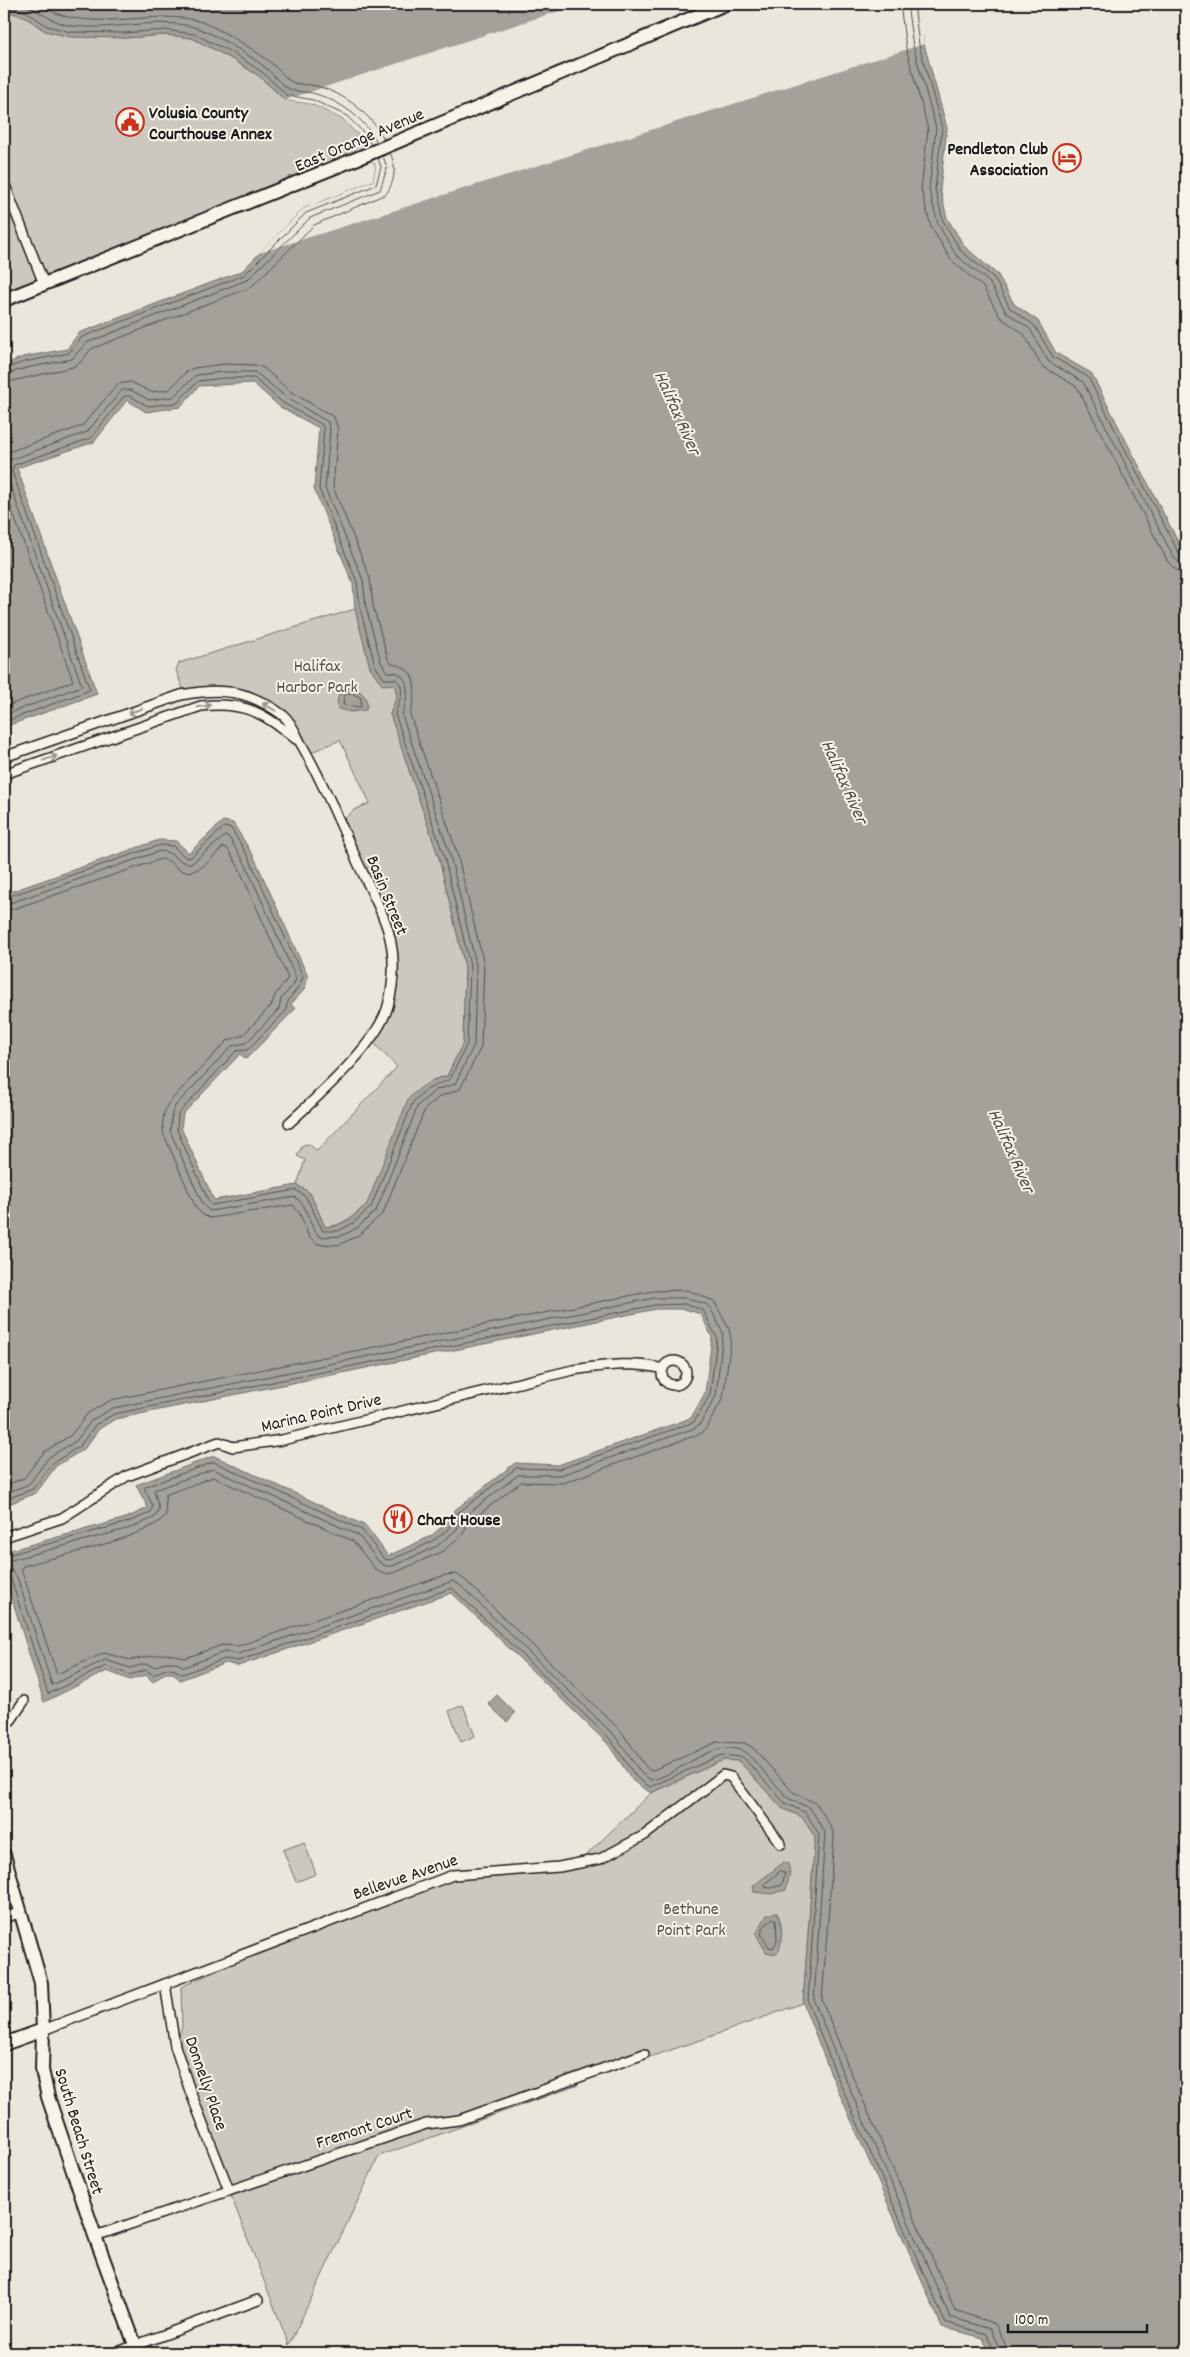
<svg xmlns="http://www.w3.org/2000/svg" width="1190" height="2357" viewBox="0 0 1190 2357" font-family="Dekko,sans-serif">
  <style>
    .green { fill: #ccc8c0; stroke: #74726e }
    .water { fill: #a3a19a; stroke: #6d6c68 }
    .pier { fill: #eae6dc }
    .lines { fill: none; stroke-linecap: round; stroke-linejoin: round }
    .shore { stroke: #52514e; stroke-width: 1 }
    .street-casing { stroke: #1c1c1c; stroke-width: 12 }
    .secondary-casing { stroke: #1c1c1c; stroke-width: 16 }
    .street { stroke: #f7f3e8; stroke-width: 9 }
    .secondary { stroke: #f7f3e8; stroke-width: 12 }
    .oneway { stroke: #94928c }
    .labels { text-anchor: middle; stroke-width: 4; stroke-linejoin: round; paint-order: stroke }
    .poi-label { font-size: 18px; font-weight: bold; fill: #1c1c1c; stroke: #f7f3e8; text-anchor: start }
    .street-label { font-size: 18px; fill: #1c1c1c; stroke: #f7f3e8 }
    .park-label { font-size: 18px; fill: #51504d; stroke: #f7f3e8 }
    .water-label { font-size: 19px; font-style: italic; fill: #52514e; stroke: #f7f3e8 }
  </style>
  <rect width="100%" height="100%" fill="#eae6dc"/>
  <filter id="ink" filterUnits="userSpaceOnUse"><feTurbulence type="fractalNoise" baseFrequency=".02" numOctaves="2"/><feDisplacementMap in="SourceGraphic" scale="10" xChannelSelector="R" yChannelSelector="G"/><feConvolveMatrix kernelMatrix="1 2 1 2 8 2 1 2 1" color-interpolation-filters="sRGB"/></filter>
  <g filter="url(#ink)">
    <!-- green -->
    <g class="green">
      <path d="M4 10 25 17 45 31 125 38 166 35 192 38 230 58 259 76 285 100 312 104 344 120 363 140 368 151 4 300Z"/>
      <path d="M355 609 370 667 394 683 397 696 390 714 439 858 465 967 463 1043 447 1076 432 1080 367 1204C354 1215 343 1226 325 1227L310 1193 297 1185 305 1160 297 1156 303 1145 309 1144 317 1151 397 1067 370 1039 388 1007 389 933 340 823 354 810 370 803 340 740 307 754 286 718 241 693 185 695 176 670 179 663Z"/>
      <path d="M463 1705 475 1736 461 1742 449 1711Z"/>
      <path d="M723 1760 739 1761 782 1808 802 1817 815 1837 803 2003 701 2040 459 2120 426 2124 229 2190 175 2046 182 2027 181 1987 315 1925 453 1875 577 1864 651 1793Z"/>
      <path d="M304 1842 316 1874 296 1882 283 1850Z"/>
      <path d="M578 2085 379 2156 289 2345 231 2196 427 2129 460 2125Z"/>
    </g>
    <!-- water -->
    <g class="water">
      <path d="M4 4H918L924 44 947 128 940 189 947 218 965 247 998 275 1014 304 1038 321 1056 353 1091 373 1186 557V2353H985L988 2350 983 2338 942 2327 831 2074 803 2003 815 1837 802 1817 782 1808 739 1761 723 1760 651 1793 633 1781 608 1744 452 1593 238 1666 226 1663 180 1680 173 1673H165L153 1682 146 1675 130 1680 107 1671 44 1702 4 1573V1552L126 1518 148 1508 136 1485 214 1456 366 1526 388 1556 431 1536 449 1521 446 1517 515 1463 558 1465 691 1418 705 1393 712 1337 701 1314 684 1309H656L115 1419 99 1429 84 1449 56 1466 36 1493 4 1506V894L159 840 176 841 189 853 223 821 233 823 254 857 308 977 304 990 291 1004 295 1009 246 1059 240 1054 183 1114 181 1128 214 1200 297 1185 310 1193 325 1227 336 1226 350 1219 367 1204 408 1099C420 1087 430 1080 447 1076L463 1043 465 967 439 858 390 714 397 696 394 684 382 685 370 667 355 609 353 584 314 489 319 428 280 407 253 383 199 386 180 407 146 412 127 400 94 442 17 468 97 694 4 727V365L23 357 67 349 79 333 242 271 303 209 373 181 376 167 363 140 344 120 312 104 285 100 259 76 230 58 192 38 166 35 125 38 70 37 45 31 25 17 4 10Z"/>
      <path d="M347 688C360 687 370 698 366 710L350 712 338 709C336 699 338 693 347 688Z"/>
      <path d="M497 1695 515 1713 507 1722 488 1704Z"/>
      <path d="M784 1862 788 1863 790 1873 786 1890 771 1894 754 1892 753 1886Z"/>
      <path d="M776 1912C784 1922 782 1939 779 1951L775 1954 766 1952 756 1934 767 1915Z"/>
    </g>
    <!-- pier -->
    <path class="pier" d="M580 4H921L924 44 259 253 303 209 373 181 376 167 374 162 371 163 361 142 363 140 344 120 312 104 285 100Z"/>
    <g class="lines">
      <!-- shore -->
      <g class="shore">
        <path d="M21 4C41 10 50 23 73 26 113 31 155 17 194 27 212 32 253 57 267 69 274 75 281 85 289 89 297 93 308 91 316 94 341 102 364 118 377 142"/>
        <path d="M39 4C84 36 144 9 195 20 213 24 257 51 271 63 278 68 286 80 294 83 301 85 310 84 317 86 345 94 370 113 384 139"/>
        <path d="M900 4 906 48 928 129 921 189 931 227 951 260 983 287 1000 317 1024 334 1042 366 1077 387 1168 562 1176 570 1186 572"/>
        <path d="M907 4 913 46 936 128 929 189 938 224 956 255 989 282 1006 312 1030 329 1048 361 1083 382 1174 558 1180 563 1186 564"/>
        <path d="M914 4 919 45 942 128 935 189 943 221 961 251 994 278 1010 308 1034 325 1053 357 1088 377 1179 554 1186 558"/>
        <path d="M4 6 27 12 47 26 71 32 124 33 165 30 194 34 233 53 262 72 287 95 313 100 347 116 367 136 371 145"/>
        <path d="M4 369 24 362 69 353 82 337 244 275 306 213 376 185 381 167 378 158"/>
        <path d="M4 375 26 368 72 359 86 343 247 280 310 218 380 190 387 168 383 156"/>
        <path d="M4 383 73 367 81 362 91 349 251 287 314 225 386 194C395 182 397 166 390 153"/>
        <path d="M4 456 11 451 82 426 118 384 131 382 151 392 169 390 186 372 194 368 224 364 256 365 265 369 291 392 334 417 338 430 333 487 370 578 373 606 388 659C392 666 395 664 401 666 421 675 414 700 410 715L457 853 484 965 481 1047 460 1089 439 1097 425 1109 383 1213 359 1235 339 1245 318 1244 309 1237 300 1214 293 1205 210 1218 203 1215 196 1208 164 1135C161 1124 163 1110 170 1101L227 1041 243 1035 271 1006 275 995 288 978 238 866 227 848 223 847C212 858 196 879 178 869 172 865 170 859 161 859L4 912"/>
        <path d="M4 488 73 681 4 707"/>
        <path d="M352 693 361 698V707L343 705 344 696Z"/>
        <path d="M4 715 82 686 6 473V467L10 460 87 432 122 390H131L149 400 173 397 196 375 224 372H255L287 398 328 422 330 430 325 488 363 580 366 607 381 662 387 672 398 673C413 683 406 701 402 715L450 855 476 965 474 1045 455 1084 436 1090 418 1105 376 1211 357 1228 341 1236 320 1237C307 1226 310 1206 295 1197L210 1211 203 1205 170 1131 172 1113 175 1106 232 1046 246 1043 279 1009 281 999 294 984 296 978 245 863 228 836H225L192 863C179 865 175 852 160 851L4 905"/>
        <path d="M4 722 90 690 12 471 14 465 91 438 124 396H130L148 406 177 403 198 381 224 378H254L283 403 321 424 324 429 319 489 357 582 360 608 375 665 384 679H395C408 687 398 703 395 714L444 856 470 966 467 1044 450 1079C433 1088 427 1086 413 1102L371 1207 353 1223 338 1231H323L306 1197 296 1190 212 1205 209 1202 177 1130 178 1114 236 1051 247 1050 286 1011C286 997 299 991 303 977L250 860 231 828 224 827 190 858 185 857 173 846 160 845 4 898"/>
        <path d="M4 1486 24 1478 44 1452 71 1435 88 1413 111 1400 653 1291 687 1290 714 1301 729 1329 731 1339 723 1398 707 1427 702 1433 563 1483 521 1482 468 1523 463 1534 443 1551 394 1573 384 1574 376 1570 353 1541 213 1477 165 1495 166 1514C156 1536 50 1558 23 1566L21 1569 57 1674 104 1653 130 1660 164 1654 175 1655 185 1658 222 1645 238 1646 445 1575 456 1574 465 1580 621 1731 646 1767 651 1771 717 1742 745 1743 753 1748 793 1792 817 1804 832 1829 834 1838 822 2000 848 2066 955 2310 995 2324 1005 2343 1006 2353"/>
        <path d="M4 1494 29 1484 49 1457 76 1441 92 1420 113 1408 654 1298H686L706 1304 711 1309 723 1333 716 1396 700 1424 695 1428 561 1475H518L461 1519 457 1529 437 1546 393 1566H386L379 1562 358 1535 213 1469 154 1490 159 1509 154 1518 130 1528 4 1562"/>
        <path d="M4 1500 33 1489 53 1463 80 1446 95 1425 114 1414 655 1305 685 1304 703 1310 717 1338 710 1395 694 1422 559 1469 516 1468 454 1516C452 1538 408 1552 390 1560L384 1559 362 1530 214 1462 145 1487V1490L153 1506 150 1513 128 1522 4 1556"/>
        <path d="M4 1569 11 1570 17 1577 52 1685 105 1660 130 1668 145 1664 155 1667 165 1662H175L184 1667 224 1652 238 1654 453 1581 460 1585 615 1736 641 1773 651 1780C680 1775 715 1734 747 1753L788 1798 810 1808 825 1832 814 2001 841 2069 950 2317 990 2329 998 2345 999 2353"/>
        <path d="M4 1575 11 1579 48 1694 106 1666 130 1675 146 1670 154 1675C165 1667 171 1667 182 1674L225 1659 238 1661 452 1588 611 1740 636 1777 650 1787 721 1755 743 1757 785 1803 806 1813 819 1834 808 2002 835 2072 945 2322 986 2334 993 2348 992 2353"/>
        <path d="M781 1871 785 1873 782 1885 770 1888 765 1887V1884Z"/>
        <path d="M773 1918 776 1920 777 1941 773 1948 769 1947 761 1934 763 1928Z"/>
      </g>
      <defs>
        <g id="street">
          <path d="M4 183 44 284"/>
          <path d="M4 757 181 695C221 687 250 690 284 716 291 722 296 734 300 742 323 781 340 824 359 865 369 887 383 911 389 934 395 957 394 983 388 1006 377 1045 319 1095 289 1123"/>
          <path d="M4 774 201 706C244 701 264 713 296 739"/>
          <circle cx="674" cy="1373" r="12"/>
          <path d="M4 1537 62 1518 127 1476 219 1442 233 1447 282 1440 573 1370C603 1366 633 1361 663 1369"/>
          <path d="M11 1720 24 1701"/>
          <path d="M4 1918 21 1912"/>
          <path d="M165 1984 175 2046 190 2091 229 2190"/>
          <path d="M43 2030 453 1875 559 1867 600 1859 645 1835 723 1775 731 1777 781 1844"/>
          <path d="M95 2236 426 2124 459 2120 644 2054"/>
          <path d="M115 2353 258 2300"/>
        </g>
        <g id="secondary">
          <path d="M4 300 368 154 725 4"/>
          <path d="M4 1855 41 1983 43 2030 42 2070 48 2097 95 2236 138 2353"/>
          <path d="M4 2044 43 2030"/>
        </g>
      </defs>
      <!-- street casing -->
      <use href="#street" class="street-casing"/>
      <!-- secondary casing -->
      <use href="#secondary" class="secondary-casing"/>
      <!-- street -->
      <use href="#street" class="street"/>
      <!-- secondary -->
      <use href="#secondary" class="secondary"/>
    </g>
    <!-- one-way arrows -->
    <defs><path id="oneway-shaft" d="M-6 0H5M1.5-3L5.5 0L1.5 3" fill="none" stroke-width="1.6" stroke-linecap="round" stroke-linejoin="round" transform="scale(1.25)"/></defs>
    <g class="oneway">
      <use href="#oneway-shaft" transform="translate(204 706) rotate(-10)"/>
      <use href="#oneway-shaft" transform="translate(269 707) rotate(-150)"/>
      <use href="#oneway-shaft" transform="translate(135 711) rotate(161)"/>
      <use href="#oneway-shaft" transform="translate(50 758) rotate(-20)"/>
    </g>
  </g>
  <!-- icons -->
  <defs>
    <symbol id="civic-ring" viewBox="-11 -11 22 22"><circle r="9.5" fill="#f7f3e8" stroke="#c8321e" stroke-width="1.5"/><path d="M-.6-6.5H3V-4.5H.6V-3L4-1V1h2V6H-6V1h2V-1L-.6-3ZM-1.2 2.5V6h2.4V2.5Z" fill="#c8321e"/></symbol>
    <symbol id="hotel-ring" viewBox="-11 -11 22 22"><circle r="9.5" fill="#f7f3e8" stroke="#c8321e" stroke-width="1.5"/><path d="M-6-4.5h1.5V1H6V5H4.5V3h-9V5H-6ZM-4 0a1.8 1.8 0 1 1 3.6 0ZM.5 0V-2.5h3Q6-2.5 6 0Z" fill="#c8321e"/></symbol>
    <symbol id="restaurant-ring" viewBox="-11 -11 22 22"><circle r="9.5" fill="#f7f3e8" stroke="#c8321e" stroke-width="1.5"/><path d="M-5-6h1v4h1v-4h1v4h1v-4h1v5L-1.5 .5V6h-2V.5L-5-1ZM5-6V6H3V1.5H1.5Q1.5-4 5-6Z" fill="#c8321e"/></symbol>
  </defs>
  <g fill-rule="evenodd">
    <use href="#civic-ring" x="114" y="106" width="32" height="32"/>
    <use href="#hotel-ring" x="1051" y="142" width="32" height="32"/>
    <use href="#restaurant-ring" x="382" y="1503" width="32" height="32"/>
  </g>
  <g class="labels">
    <!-- poi labels -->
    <g class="poi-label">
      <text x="149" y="118">Volusia County<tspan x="149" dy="21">Courthouse Annex</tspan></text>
      <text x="1048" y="154" text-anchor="end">Pendleton Club<tspan x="1048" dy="21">Association</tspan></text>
      <text x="417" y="1525">Chart House</text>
    </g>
    <!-- street labels -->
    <g class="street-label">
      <text transform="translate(359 139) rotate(-23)" y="6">East Orange Avenue</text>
      <text transform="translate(388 895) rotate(68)" y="6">Basin Street</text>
      <text transform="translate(321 1412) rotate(-13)" y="6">Marina Point Drive</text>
      <text transform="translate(405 1876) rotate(-19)" y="6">Bellevue Avenue</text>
      <text transform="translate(207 2083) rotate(71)" y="6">Donnelly Place</text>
      <text transform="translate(364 2127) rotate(-18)" y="6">Fremont Court</text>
      <text transform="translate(80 2131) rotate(73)" y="6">South Beach Street</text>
    </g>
    <!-- park labels -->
    <g class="park-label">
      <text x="317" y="671">Halifax<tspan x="317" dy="21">Harbor Park</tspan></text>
      <text x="691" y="1914">Bethune<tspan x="691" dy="21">Point Park</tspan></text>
    </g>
    <!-- water labels -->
    <g class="water-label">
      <text transform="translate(679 412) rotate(66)" y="7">Halifax River</text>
      <text transform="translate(846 781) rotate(66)" y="7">Halifax River</text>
      <text transform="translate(1013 1150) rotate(66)" y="7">Halifax River</text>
    </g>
  </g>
  <!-- margin -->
  <rect width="1190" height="2357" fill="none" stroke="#f7f3e8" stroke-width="20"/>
  <rect x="10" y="10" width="1170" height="2337" fill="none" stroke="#1c1c1c" stroke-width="2" filter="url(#ink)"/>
  <!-- scale -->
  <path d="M1008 2324v8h139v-8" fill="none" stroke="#1c1c1c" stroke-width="2.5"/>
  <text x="1015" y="2324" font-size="15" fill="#1c1c1c" stroke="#f7f3e8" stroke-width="4" paint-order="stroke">100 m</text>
</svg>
